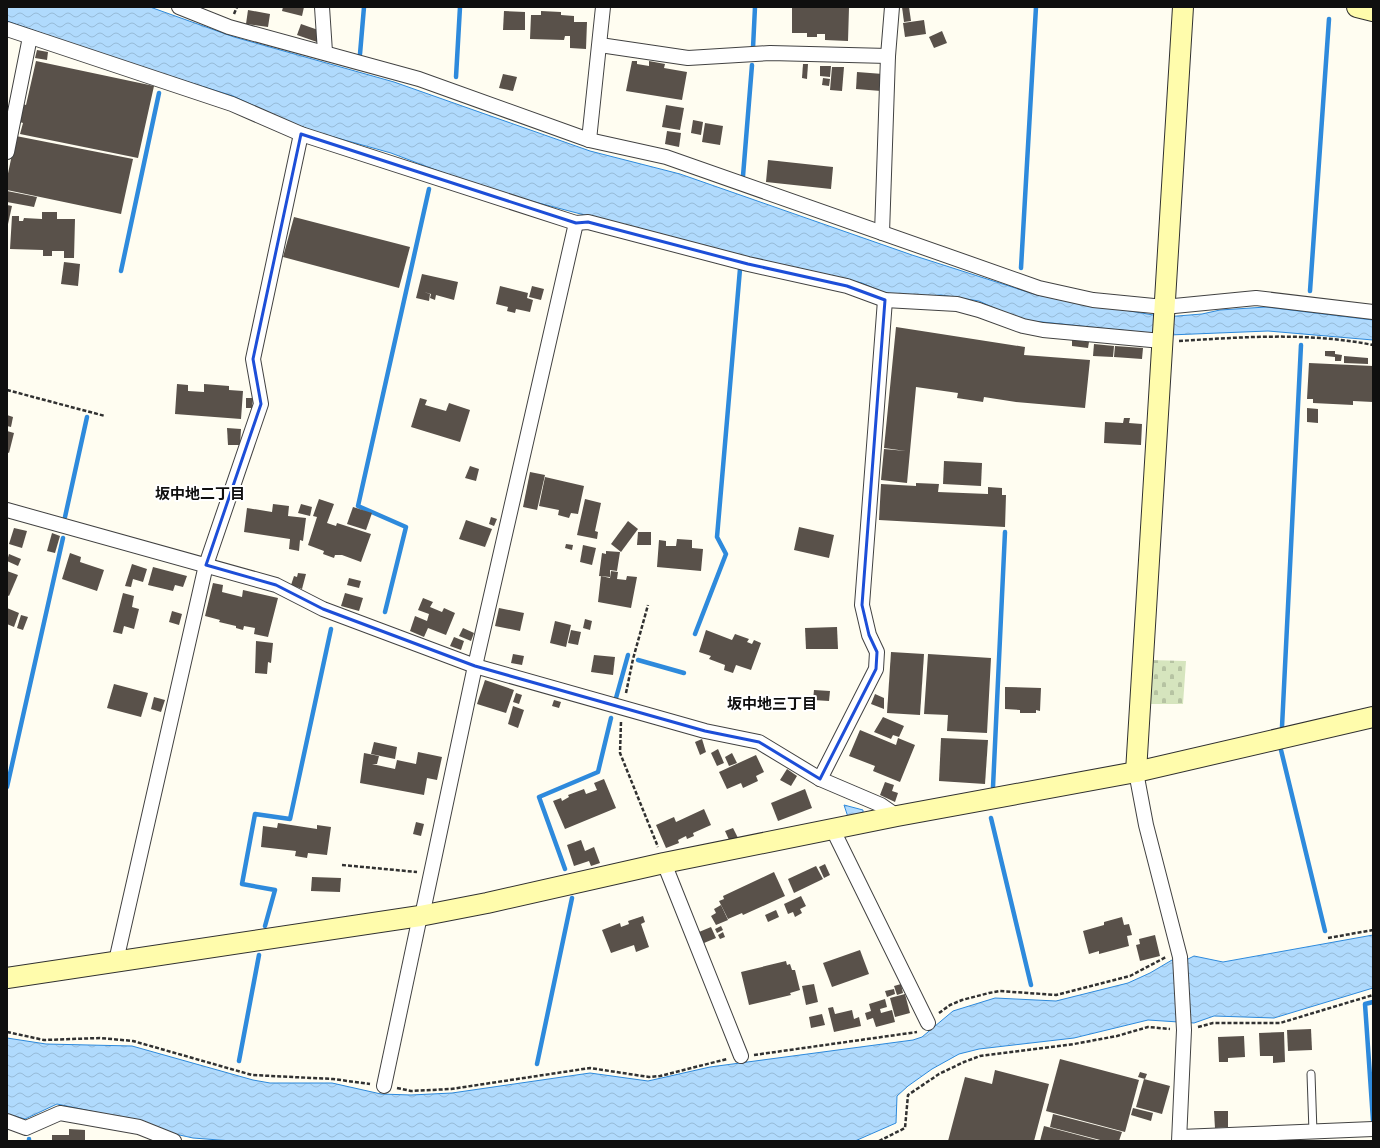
<svg xmlns="http://www.w3.org/2000/svg" width="1380" height="1148" viewBox="0 0 1380 1148" font-family="'Noto Serif','Noto Sans JP',serif">
  <style>
    .cemetery { fill: url(#cemetery-stones) }
    .water { fill: url(#water-waves); stroke: #2e8adc }
    .lines { fill: none; stroke-linecap: round; stroke-linejoin: round }
    .stream { stroke: #2e8adc; stroke-width: 4.5 }
    .building { fill: #59514a }
    .lane-casing { stroke: #424242; stroke-width: 9 }
    .street-casing { stroke: #424242; stroke-width: 16 }
    .secondary-casing { stroke: #313131; stroke-width: 22 }
    .path { stroke: #313131; stroke-width: 2.5; stroke-dasharray: 4 2; stroke-linecap: butt }
    .lane { stroke: #fff; stroke-width: 7 }
    .street { stroke: #fff; stroke-width: 14 }
    .secondary { stroke: #fffcac; stroke-width: 20 }
    .marked { fill: none; stroke: #1d4ed8; stroke-width: 3; stroke-linejoin: round }
    .labels { text-anchor: middle; stroke-width: 4; stroke-linejoin: round; paint-order: stroke }
    .neighbourhood-label { font-size: 15px; font-weight: bold; fill: #0f0f0f; stroke: #fff }
  </style>
  <defs>
    <pattern id="cemetery-stones" width="16" height="16" patternUnits="userSpaceOnUse"><rect width="16" height="16" fill="#d6e5be"/><path d="M2 7V4a2 2 0 0 1 4 0v3zM10 15v-3a2 2 0 0 1 4 0v3z" fill="#b6c3a2"/></pattern>
    <pattern id="water-waves" width="16" height="10" patternUnits="userSpaceOnUse"><rect width="16" height="10" fill="#b0dafd"/><path d="M0 5q4-4 8 0t8 0" fill="none" stroke="#96bad8"/></pattern>
  </defs>
  <rect width="100%" height="100%" fill="#fffdf1"/>
  <!-- cemetery -->
  <path class="cemetery" d="M1149 660 1186 661 1183 704H1146Z"/>
  <!-- water -->
  <g class="water">
    <path d="M7 7H150L234 37 394 82 590 151 680 174 912 255 1037 295 1165 317 1202 314 1220 310 1266 307 1373 320V340L1268 331 1169 335 1032 321 1014 317 979 301 941 295 902 298 885 293 862 283 722 251 512 196 457 178 391 153 305 129 233 96 109 57 7 21Z"/>
    <path d="M844 805 863 810V815L848 817Z"/>
    <path d="M1373 935V988L1274 1018 1214 1016 1194 1023 1148 1020 1074 1038 979 1049 959 1054 932 1069 908 1086 897 1096 896 1123 855 1141H232L193 1138 175 1134 143 1122 57 1104 25 1119 7 1114V1038L46 1044 132 1046 253 1080 270 1083H332L381 1094 411 1095 452 1093 590 1073 648 1081 710 1067 913 1040 922 1037 953 1011 995 998 1056 1001 1128 983 1150 973 1172 960H1186L1194 956 1223 962Z"/>
  </g>
  <g class="lines">
    <!-- stream -->
    <g class="stream">
      <path d="M753 48 755 7"/>
      <path d="M360 54 364 7"/>
      <path d="M456 77 460 7"/>
      <path d="M743 176 752 65"/>
      <path d="M1021 268 1036 7"/>
      <path d="M121 271 159 93"/>
      <path d="M1310 291 1329 19"/>
      <path d="M65 517 87 417"/>
      <path d="M385 612 406 527 358 506 429 189"/>
      <path d="M695 634 726 554 717 537 740 269"/>
      <path d="M638 660 684 673"/>
      <path d="M616 698 628 655"/>
      <path d="M1282 727 1301 345"/>
      <path d="M1281 750 1325 931"/>
      <path d="M7 787 63 538"/>
      <path d="M993 787 1005 532"/>
      <path d="M991 818 1031 985"/>
      <path d="M565 869 539 797 598 772 611 718"/>
      <path d="M265 926 275 890 242 884 255 814 290 819 331 629"/>
      <path d="M1373 1002 1365 1004 1373 1120"/>
      <path d="M239 1061 259 955"/>
      <path d="M537 1064 572 898"/>
      <path d="M29 1139V1141"/>
    </g>
  </g>
  <!-- building -->
  <g class="building">
    <path d="M283 7H304L302 16 282 11Z"/>
    <path d="M792 7 849 8 848 41 825 40V34H817V37H807V33H792Z"/>
    <path d="M902 7H909L911 21 904 22Z"/>
    <path d="M248 10 270 14 268 27 246 24Z"/>
    <path d="M504 11 525 12V30H503Z"/>
    <path d="M541 11 561 12V15L574 16V22H587L586 49 570 48V36H565L564 40 530 39 531 15H541Z"/>
    <path d="M924 20 926 34 905 37 903 23Z"/>
    <path d="M301 24 321 31 317 42 297 35Z"/>
    <path d="M942 31 947 43 934 48 929 37Z"/>
    <path d="M37 50 48 52 47 60 35 58Z"/>
    <path d="M36 61 154 86 138 158 20 134 23 123 20 122 23 104 26 105Z"/>
    <path d="M632 61H637V64L649 66V61L665 64 664 68 687 72 682 100 626 91Z"/>
    <path d="M803 64H808L807 79 802 78Z"/>
    <path d="M820 66H831L830 77 820 76Z"/>
    <path d="M832 67H844L842 91 830 90Z"/>
    <path d="M857 72 883 74 881 91 856 89Z"/>
    <path d="M503 74 517 77 513 91 499 88Z"/>
    <path d="M823 78 830 79 829 86 822 85Z"/>
    <path d="M666 105 684 108 680 130 662 127Z"/>
    <path d="M693 120 703 122 701 135 691 133Z"/>
    <path d="M705 123 723 126 720 145 702 142Z"/>
    <path d="M667 131 681 133 679 147 665 144Z"/>
    <path d="M16 136 133 159 121 214 7 190V178Z"/>
    <path d="M768 160 833 167 831 189 766 182Z"/>
    <path d="M7 191 37 197 34 207 7 202Z"/>
    <path d="M7 205 12 206 8 224H7Z"/>
    <path d="M42 212H57V219H75L74 258H64V251H52V256H43V250L10 249 12 216H19V221H23L24 218 42 219Z"/>
    <path d="M294 217 410 247 399 288 283 257Z"/>
    <path d="M64 262 80 264 78 286 61 284Z"/>
    <path d="M422 274 458 282 454 300 436 295 435 300 430 298 431 294 424 292 430 294 429 301 416 298Z"/>
    <path d="M500 286 528 293 527 298 533 300 530 312 516 309 515 313 507 311 508 307 496 304Z"/>
    <path d="M532 286 544 289 541 300 529 297Z"/>
    <path d="M896 327 1025 347 1024 355 1090 360 1085 408 1016 402 984 397 983 402 957 398 958 393 916 387 907 483 881 480 884 449 906 451 884 448Z"/>
    <path d="M1072 340 1089 342 1088 348 1072 346Z"/>
    <path d="M1094 344 1114 346 1113 357 1093 356Z"/>
    <path d="M1115 346 1143 348 1142 359 1114 357Z"/>
    <path d="M1325 351H1335V354L1342 355 1341 361H1335V357L1325 356Z"/>
    <path d="M1344 356 1368 358V364L1344 363Z"/>
    <path d="M1309 363 1373 366V402L1353 401V405L1313 403V399H1307Z"/>
    <path d="M177 384 188 385V391L204 392V384L229 386V390L243 391 241 419 175 414Z"/>
    <path d="M246 398H253L252 408H246Z"/>
    <path d="M420 398 427 400 425 405 446 411 449 403 470 410 460 442 411 427Z"/>
    <path d="M1307 408 1318 409V423L1307 422Z"/>
    <path d="M7 415 13 417 11 427 7 426Z"/>
    <path d="M1124 418H1130L1129 423 1142 424 1141 445 1104 443 1105 422 1123 423Z"/>
    <path d="M227 428 241 429 240 445H228Z"/>
    <path d="M7 431 14 433 9 453 7 452Z"/>
    <path d="M944 461 982 463 981 486 943 484Z"/>
    <path d="M470 466 479 469 476 481 465 478Z"/>
    <path d="M530 472 545 475 537 510 523 507Z"/>
    <path d="M545 477 584 486 578 514 571 513 569 518 558 515 559 510 539 506Z"/>
    <path d="M916 483 939 484 938 492 988 494V487L1002 488V495H1006L1005 527 879 520 881 484 916 486Z"/>
    <path d="M319 499 334 504 327 523 336 526 337 523 371 534 361 562 342 555H335L334 558 323 554 324 551 308 545 317 517 313 516Z"/>
    <path d="M585 499 601 503 595 531 598 532 597 539 577 535Z"/>
    <path d="M273 504 289 506 288 516 306 518 303 541 300 540 299 551 289 549 290 539 244 532 247 508 272 512Z"/>
    <path d="M301 504 312 507 310 516 298 513Z"/>
    <path d="M353 507 372 513 366 530 347 524Z"/>
    <path d="M491 517 497 519 494 526 489 524Z"/>
    <path d="M466 520 492 529 485 547 459 539Z"/>
    <path d="M628 521 638 529 621 552 611 544Z"/>
    <path d="M799 527 834 535 829 558 794 550Z"/>
    <path d="M14 528 27 531 22 548 9 544Z"/>
    <path d="M638 532H651V545H637Z"/>
    <path d="M52 533 60 536 55 553 47 551Z"/>
    <path d="M677 539 692 540V548L703 549 701 571 657 567 659 540 666 541V546H676Z"/>
    <path d="M566 544 573 545 572 550 565 548Z"/>
    <path d="M583 545 596 548 592 565 580 562Z"/>
    <path d="M606 551 620 552 617 571 610 570V577L599 576 602 553 606 554Z"/>
    <path d="M70 553 81 557 80 562 104 570 97 591 62 579Z"/>
    <path d="M9 554 21 559 18 566 7 561Z"/>
    <path d="M132 564 147 569 143 582 133 579 131 587 125 586Z"/>
    <path d="M153 567 187 576 183 587 175 585 173 591 148 585Z"/>
    <path d="M7 571 18 575 9 596 7 595Z"/>
    <path d="M611 571 618 572 617 579 626 580 627 576 637 577 631 608 598 602 601 576 610 578Z"/>
    <path d="M298 573 306 574 302 589 291 585 294 576 297 577Z"/>
    <path d="M349 578 361 581 359 588 347 585Z"/>
    <path d="M213 583 223 585 222 592 242 597 243 590 278 598 268 637 254 634 255 628 244 626 243 630 236 628V626L219 622 220 620 205 616Z"/>
    <path d="M123 593 134 596 132 607 139 609 134 629 124 626 122 634 113 632Z"/>
    <path d="M345 593 363 598 359 611 341 606Z"/>
    <path d="M423 598 433 602 430 607 442 612 444 608 455 613 446 635 428 628 424 637 410 631 415 616 427 621 429 614 418 610Z"/>
    <path d="M7 608 19 613 14 627 7 624Z"/>
    <path d="M499 608 524 613 520 631 495 626Z"/>
    <path d="M172 611 182 614 179 625 169 622Z"/>
    <path d="M21 615 28 617 23 630 17 628Z"/>
    <path d="M585 619 592 621 590 630 583 628Z"/>
    <path d="M555 621 571 625 566 647 550 643Z"/>
    <path d="M837 627 838 649H806L805 628Z"/>
    <path d="M463 628 474 633 471 641 459 636Z"/>
    <path d="M571 630 581 632 578 645 568 643Z"/>
    <path d="M706 630 732 640 735 634 749 639 747 642 752 644 754 640 761 643 751 670 736 665 733 673 724 670 725 665 709 659 711 656 699 652Z"/>
    <path d="M454 637 464 641 461 650 450 646Z"/>
    <path d="M256 641 273 643 271 663 268 662 267 674 255 673Z"/>
    <path d="M891 652 924 654 920 715 887 713Z"/>
    <path d="M513 654 524 656 522 665 511 663Z"/>
    <path d="M928 654 991 658 987 733 947 731 948 715 924 714Z"/>
    <path d="M594 655 615 657 613 675 591 672Z"/>
    <path d="M485 680 514 690 506 713 477 704Z"/>
    <path d="M114 684 148 693 141 717 107 708Z"/>
    <path d="M1005 687 1041 688 1040 711 1036 710V713H1020V710L1005 709Z"/>
    <path d="M814 690 830 691 829 701 813 700Z"/>
    <path d="M516 693 522 695 519 704 513 702Z"/>
    <path d="M875 694 884 698V709L871 704Z"/>
    <path d="M154 697 165 700 161 712 151 709Z"/>
    <path d="M554 700 561 702 559 708 552 706Z"/>
    <path d="M513 706 524 710 518 728 508 724Z"/>
    <path d="M883 717 904 726 899 737 893 735 891 739 874 732Z"/>
    <path d="M860 730 896 745 898 738 915 745 900 782 873 771 875 766 849 756Z"/>
    <path d="M941 738 988 740 985 784 939 781Z"/>
    <path d="M702 739 706 752 700 755 695 742Z"/>
    <path d="M374 742 397 747 395 759 371 754Z"/>
    <path d="M718 749 724 763 717 766 711 753Z"/>
    <path d="M418 752 442 757 437 780 427 778 424 795 360 783 364 753 379 756 377 764H372L395 769 397 760 416 764Z"/>
    <path d="M732 753 737 763 729 766 725 757Z"/>
    <path d="M756 755 764 772 756 776 758 781 743 788 741 783 727 789 719 772Z"/>
    <path d="M787 769 797 776 791 786 780 780Z"/>
    <path d="M604 779 616 808 565 829 553 801 561 798 562 801 569 797 568 795 584 789 586 794 597 790 594 783Z"/>
    <path d="M885 782 894 785 892 791 898 793 895 802 880 795Z"/>
    <path d="M805 789 812 808 778 821 771 803Z"/>
    <path d="M704 809 711 825 693 833 694 836 687 839 686 836 678 840 679 843 666 848 656 825 674 817 676 822Z"/>
    <path d="M416 822 424 824 421 836 413 834Z"/>
    <path d="M278 823 317 829V825L331 827 327 855 308 853 307 858 295 856 296 851 261 847 263 826 277 828Z"/>
    <path d="M733 828 739 840 730 842 725 831Z"/>
    <path d="M581 840 585 851 594 847 600 863 591 866 589 861 574 866 567 845Z"/>
    <path d="M825 864 830 875 824 878 819 867Z"/>
    <path d="M816 866 823 879 794 893 788 879Z"/>
    <path d="M774 872 785 896 743 915 742 913 728 919 719 901 724 899 723 896Z"/>
    <path d="M312 877 341 878 340 892 311 891Z"/>
    <path d="M801 896 806 906 800 909 802 913 795 917 793 912 788 914 784 904Z"/>
    <path d="M721 905 728 920 716 925 711 916 716 913 714 909Z"/>
    <path d="M776 910 779 917 768 922 765 915Z"/>
    <path d="M643 916 645 922 641 924 649 947 636 952 634 945 611 953 602 930 620 923 621 927 629 924 628 921Z"/>
    <path d="M1122 917 1124 925 1129 924 1132 935 1127 936 1129 946 1099 954V951L1089 954 1083 931 1104 925V922Z"/>
    <path d="M721 926 723 930 717 933 715 929Z"/>
    <path d="M711 927 716 938 704 943 699 932Z"/>
    <path d="M723 932 725 937 720 939 718 935Z"/>
    <path d="M1155 935 1160 956 1140 961 1136 945 1140 944 1139 939Z"/>
    <path d="M860 950 869 974 832 987 823 963Z"/>
    <path d="M786 961 787 965 790 964 792 970H795L800 990 790 993 791 995 749 1005 741 972Z"/>
    <path d="M814 984 818 1002 806 1005 802 986Z"/>
    <path d="M901 984 903 993 897 995 894 986Z"/>
    <path d="M894 989 895 994 887 997 885 991Z"/>
    <path d="M905 994 910 1013 895 1017 890 998Z"/>
    <path d="M885 999 887 1007 880 1009 881 1013 892 1010 895 1022 876 1027 873 1018 867 1020 865 1013 871 1011 869 1004Z"/>
    <path d="M833 1007 835 1014 852 1010 854 1019 859 1017 861 1026 834 1032 828 1008Z"/>
    <path d="M822 1014 825 1025 811 1028 809 1017Z"/>
    <path d="M1311 1029 1312 1050 1288 1051 1287 1030Z"/>
    <path d="M1284 1032 1285 1062 1273 1063V1056H1260L1259 1033Z"/>
    <path d="M1244 1036 1245 1057 1228 1058V1062H1219L1218 1037Z"/>
    <path d="M1060 1059 1139 1080 1125 1132 1046 1111Z"/>
    <path d="M995 1070 1049 1084 1034 1141H948L965 1077 992 1084Z"/>
    <path d="M1140 1072 1147 1074 1145 1079 1138 1077Z"/>
    <path d="M1144 1079 1170 1086 1162 1114 1136 1107Z"/>
    <path d="M1133 1108 1153 1113 1151 1121 1131 1115Z"/>
    <path d="M1214 1111H1228V1127L1215 1128Z"/>
    <path d="M1053 1114 1122 1132 1119 1141H1104L1050 1127Z"/>
    <path d="M1044 1126 1097 1140V1141H1040Z"/>
    <path d="M69 1129 85 1130V1141H52V1135H69Z"/>
  </g>
  <g class="lines">
    <defs>
      <path id="lane" d="M1311 1074 1313 1132"/>
      <g id="street">
        <path d="M179 7 229 27 419 79 589 140 666 157 1039 288 1093 300 1164 307 1256 298 1373 312"/>
        <path d="M322 7 325 52"/>
        <path d="M7 29 232 104 301 134 576 223 588 222 748 264 847 286 885 300 957 304 979 310 1023 326 1043 330 1162 341"/>
        <path d="M600 45 688 58 770 53 888 56"/>
        <path d="M589 140 603 7"/>
        <path d="M7 152 30 37"/>
        <path d="M882 233 888 56 892 7"/>
        <path d="M7 510 276 585 323 609 475 666 705 731 759 742 820 779 881 805 897 816"/>
        <path d="M1136 772 1146 825 1180 957 1184 1030 1179 1141"/>
        <path d="M820 779 876 669 877 652 869 635 862 605 885 300"/>
        <path d="M833 830 928 1023"/>
        <path d="M664 863 741 1056"/>
        <path d="M422 916 475 666 576 223"/>
        <path d="M116 961 206 565 261 404 253 359 301 134"/>
        <path d="M384 1086 420 916"/>
        <path d="M7 1121 26 1128 60 1113 139 1127 174 1141"/>
        <path d="M1180 1137 1373 1129"/>
      </g>
      <g id="secondary">
        <path d="M1357 7 1373 11"/>
        <path d="M1136 772 1183 7"/>
        <path d="M7 978 420 916 487 903 664 863 897 816 1136 772 1373 717"/>
      </g>
    </defs>
    <!-- lane casing -->
    <use href="#lane" class="lane-casing"/>
    <!-- street casing -->
    <use href="#street" class="street-casing"/>
    <!-- secondary casing -->
    <use href="#secondary" class="secondary-casing"/>
    <!-- path -->
    <g class="path">
      <path d="M234 14 237 7"/>
      <path d="M1179 341C1243 337 1309 332 1373 345"/>
      <path d="M7 390 105 416"/>
      <path d="M626 693 633 659 648 605"/>
      <path d="M621 722 620 753 658 847"/>
      <path d="M342 865 417 872"/>
      <path d="M1328 938 1373 930"/>
      <path d="M939 1013 950 1005 962 1000 989 993 1000 991 1056 995 1130 976 1166 957"/>
      <path d="M1198 1027 1213 1023H1280L1373 995"/>
      <path d="M7 1032 44 1040 100 1038 133 1041 252 1075 333 1079 370 1084"/>
      <path d="M754 1055 917 1032"/>
      <path d="M397 1088 411 1091 451 1089 590 1068 649 1077 660 1076 727 1059"/>
      <path d="M879 1141 905 1128 908 1095 939 1074 964 1062 980 1056 1074 1044 1117 1036 1148 1027 1170 1029"/>
    </g>
    <!-- lane -->
    <use href="#lane" class="lane"/>
    <!-- street -->
    <use href="#street" class="street"/>
    <!-- secondary -->
    <use href="#secondary" class="secondary"/>
  </g>
  <!-- marked area -->
  <path class="marked" d="M301 134 576 223 588 222 748 264 847 286 885 300 862 605 869 635 877 652 876 669 820 779 759 742 705 731 475 666 323 609 276 585 206 565 261 404 253 359Z"/>
  <g class="labels">
    <!-- neighbourhood labels -->
    <g class="neighbourhood-label">
      <text x="200" y="499">坂中地二丁目</text>
      <text x="772" y="709">坂中地三丁目</text>
    </g>
  </g>
  <!-- border -->
  <rect width="1380" height="1148" fill="none" stroke="#0f0f0f" stroke-width="16"/>
</svg>
